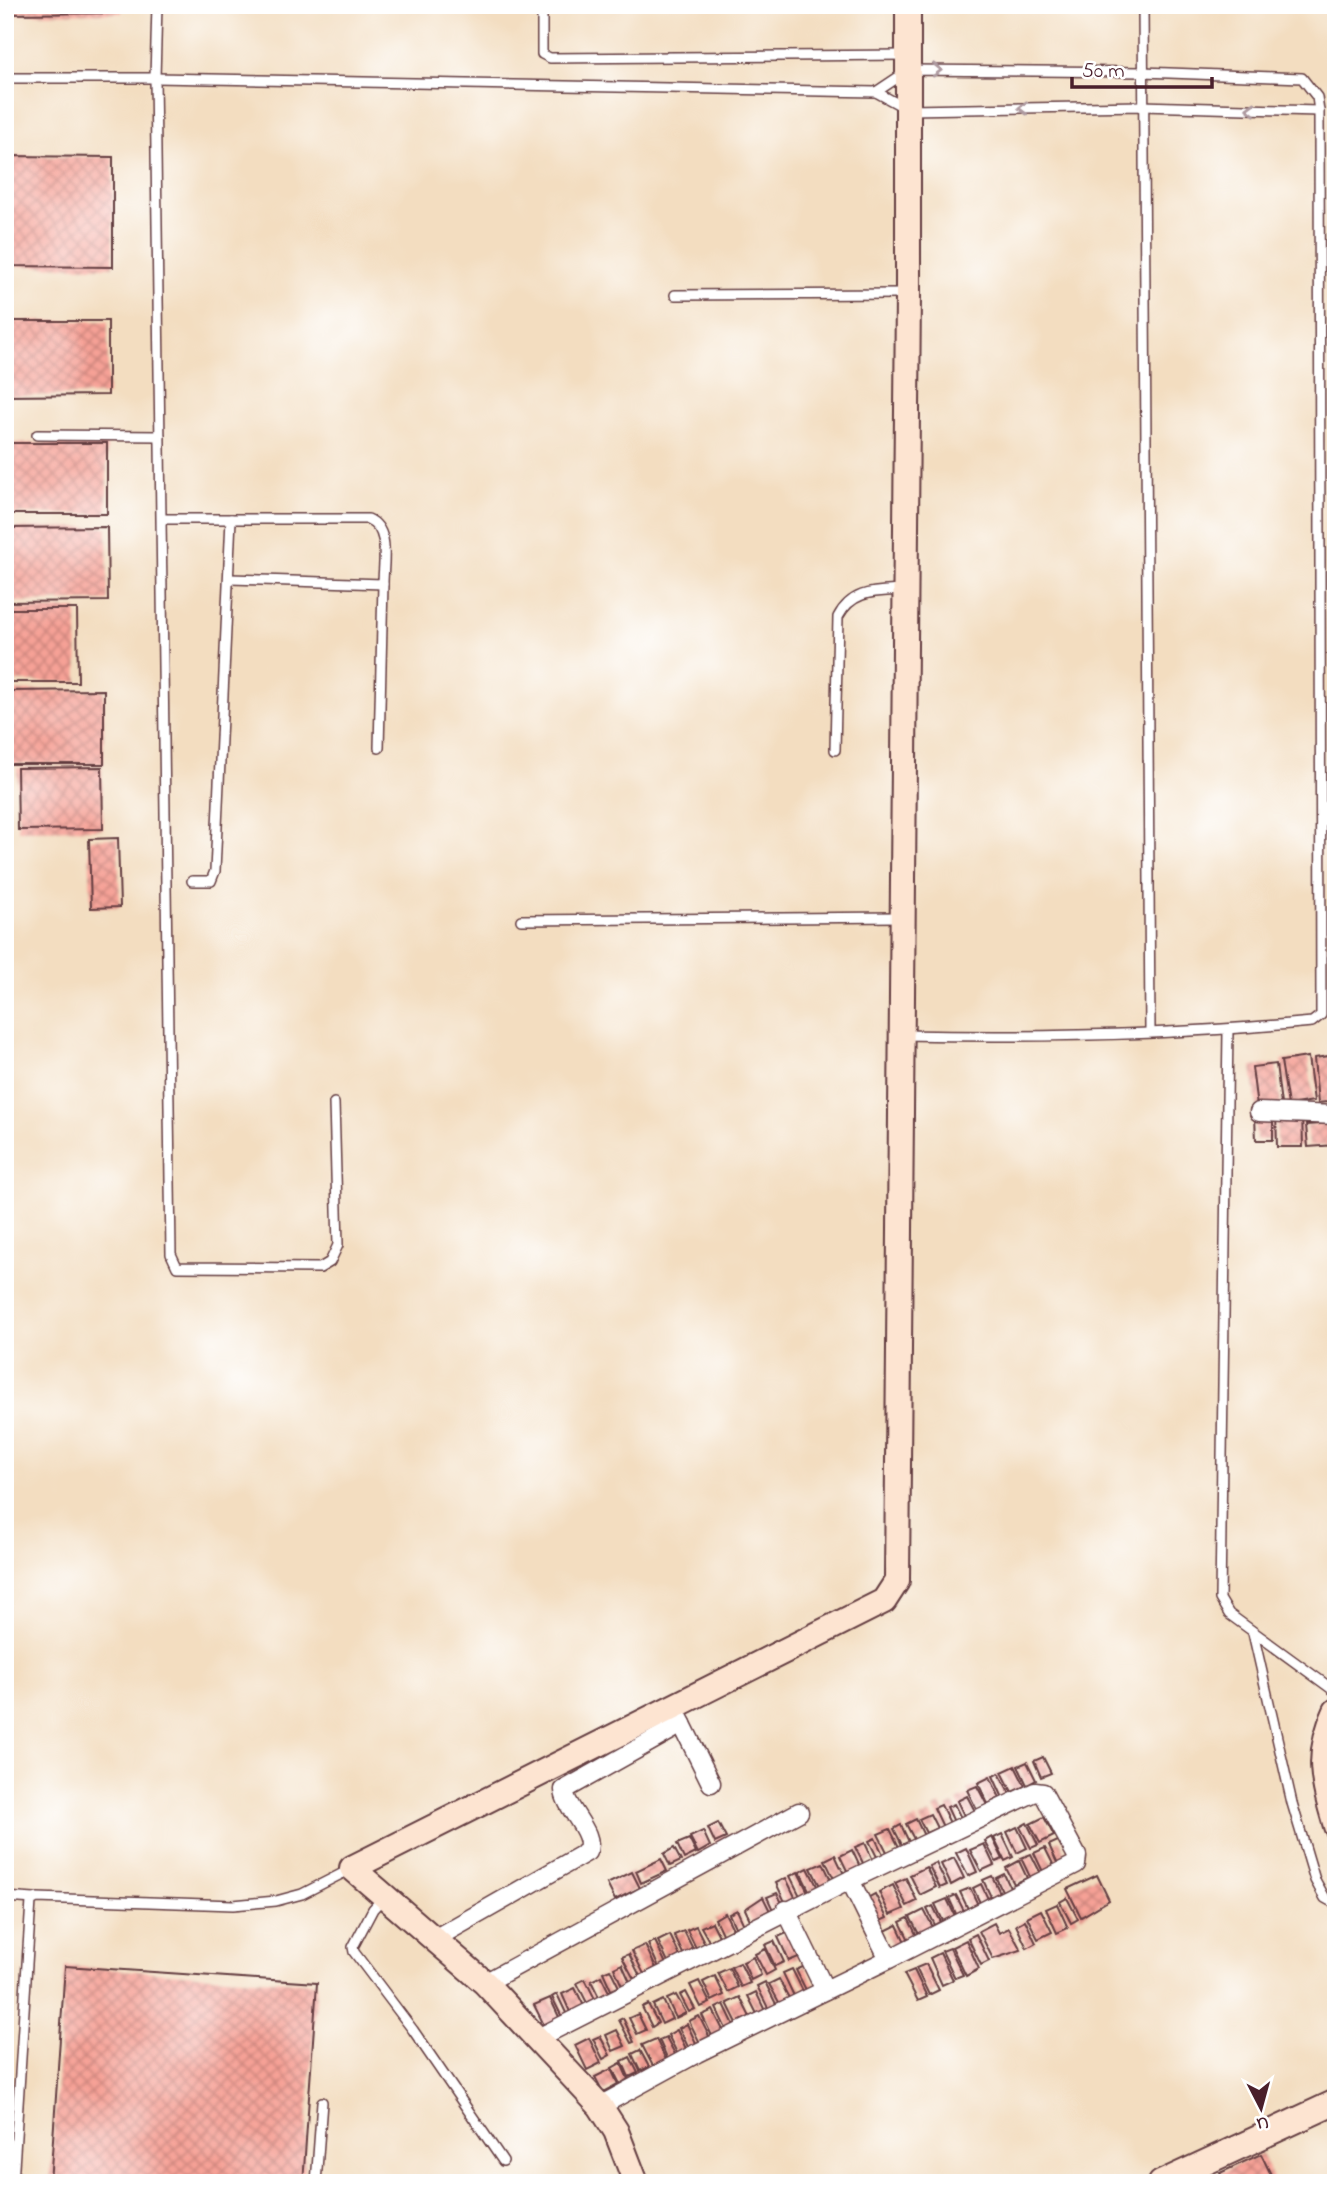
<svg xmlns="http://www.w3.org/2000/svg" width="1341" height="2188" viewBox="0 0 1341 2188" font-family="'Indie Flower',sans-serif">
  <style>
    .building { fill: url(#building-cross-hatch) }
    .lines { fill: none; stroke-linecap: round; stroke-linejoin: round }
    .lane-casing { stroke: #633c41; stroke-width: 12 }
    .street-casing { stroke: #633c41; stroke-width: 21 }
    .secondary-casing { stroke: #633c41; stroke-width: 28 }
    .lane { stroke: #fff; stroke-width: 9 }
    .street { stroke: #fff; stroke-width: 18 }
    .secondary { stroke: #fde4d1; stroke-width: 24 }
    .oneway { stroke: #ae9aa0 }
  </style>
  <defs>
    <pattern id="building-cross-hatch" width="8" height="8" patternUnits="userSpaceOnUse" patternTransform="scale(1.75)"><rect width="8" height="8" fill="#f6a196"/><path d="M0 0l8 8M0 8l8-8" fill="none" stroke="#c9837b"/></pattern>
  </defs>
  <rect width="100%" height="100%" fill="#fff"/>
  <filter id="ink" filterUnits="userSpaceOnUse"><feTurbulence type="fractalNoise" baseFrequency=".0143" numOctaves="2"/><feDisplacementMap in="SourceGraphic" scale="14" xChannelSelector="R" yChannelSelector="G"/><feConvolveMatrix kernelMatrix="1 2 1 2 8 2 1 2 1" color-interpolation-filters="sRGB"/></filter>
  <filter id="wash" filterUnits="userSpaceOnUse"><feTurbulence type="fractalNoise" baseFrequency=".00686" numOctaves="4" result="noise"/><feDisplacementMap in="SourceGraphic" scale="28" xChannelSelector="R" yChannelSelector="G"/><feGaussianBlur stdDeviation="1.57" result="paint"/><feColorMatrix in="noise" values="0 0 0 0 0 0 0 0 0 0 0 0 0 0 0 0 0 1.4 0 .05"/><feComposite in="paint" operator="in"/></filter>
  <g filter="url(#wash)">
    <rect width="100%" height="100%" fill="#f3ddc0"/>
    <g id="blocks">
      <!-- building -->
      <g class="building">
        <path d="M5 5H122V13L5 14Z"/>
        <path d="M5 156 113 157V267L5 266Z"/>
        <path d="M5 321H108V395L5 396Z"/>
        <rect x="5" y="443" width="102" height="71"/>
        <path d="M107 527 108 601 5 602V528Z"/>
        <path d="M5 609H77L78 682H5Z"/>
        <path d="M104 690V764H5V691Z"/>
        <path d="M102 767 103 829 18 830 17 768Z"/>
        <path d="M118 838 120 907 91 908 89 839Z"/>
        <path d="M1336 1055V1101L1318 1103 1314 1058Z"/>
        <path d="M1308 1057 1314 1101 1288 1105 1281 1061Z"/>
        <path d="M1276 1064 1281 1104 1257 1107 1252 1067Z"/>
        <path d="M1302 1112 1303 1147H1277L1276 1113Z"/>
        <path d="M1255 1116H1273V1140H1256Z"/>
        <path d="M1336 1123V1145L1308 1147 1306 1125Z"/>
        <path d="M1043 1757 1051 1773 1041 1777 1034 1761Z"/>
        <path d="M1027 1762 1036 1780 1027 1785 1018 1766Z"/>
        <path d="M1015 1766 1025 1786 1012 1792 1002 1772Z"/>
        <path d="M999 1773 1010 1794 1003 1798 993 1776Z"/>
        <path d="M990 1777 1000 1798 988 1804 978 1783Z"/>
        <path d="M977 1786 987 1805 977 1810 967 1790Z"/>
        <path d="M967 1796 976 1813 965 1818 957 1801Z"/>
        <path d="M954 1804 961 1818 954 1822 947 1807Z"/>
        <path d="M941 1805 951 1825 944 1829 934 1808Z"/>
        <path d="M930 1814 937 1828 926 1833 919 1819Z"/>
        <path d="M1044 1817 1054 1836 1040 1843 1030 1824Z"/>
        <path d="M916 1819 925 1838 916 1843 906 1824Z"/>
        <path d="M718 1823 726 1838 715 1843 708 1828Z"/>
        <path d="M1027 1823 1038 1845 1031 1848 1020 1827Z"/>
        <path d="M901 1825 910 1844 903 1847 894 1829Z"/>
        <path d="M1017 1827 1027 1848 1017 1853 1007 1832Z"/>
        <path d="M890 1829 900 1849 888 1854 878 1834Z"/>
        <path d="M703 1831 710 1846 698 1853 690 1837Z"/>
        <path d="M1002 1834 1013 1857 1005 1861 994 1838Z"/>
        <path d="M992 1837 1003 1859 996 1862 985 1841Z"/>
        <path d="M875 1838 884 1856 878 1859 869 1841Z"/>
        <path d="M689 1839 696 1853 684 1859 677 1844Z"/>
        <path d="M1060 1840 1069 1860 1058 1865 1049 1845Z"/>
        <path d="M865 1843 873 1860 864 1865 855 1847Z"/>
        <path d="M984 1844 994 1865 981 1871 970 1850Z"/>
        <path d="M674 1848 681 1861 670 1866 664 1854Z"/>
        <path d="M966 1848 977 1872 968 1876 956 1853Z"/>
        <path d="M1045 1848 1056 1870 1045 1876 1034 1853Z"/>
        <path d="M852 1850 862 1871 850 1877 840 1856Z"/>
        <path d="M1031 1854 1042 1876 1032 1881 1021 1858Z"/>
        <path d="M835 1855 844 1874 834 1879 825 1860Z"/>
        <path d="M954 1858 964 1878 951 1885 941 1864Z"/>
        <path d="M661 1859 667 1871 641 1883 636 1871Z"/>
        <path d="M1019 1861 1027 1878 1014 1884 1006 1868Z"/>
        <path d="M823 1863 831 1880 820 1886 811 1868Z"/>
        <path d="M936 1863 947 1885 940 1888 929 1866Z"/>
        <path d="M926 1867 936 1887 920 1895 910 1875Z"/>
        <path d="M808 1868 818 1888 810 1892 800 1872Z"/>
        <path d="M632 1872 640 1888 615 1900 607 1884Z"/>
        <path d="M798 1872 809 1894 801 1898 790 1876Z"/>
        <path d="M1004 1874 1011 1889 1003 1893 996 1878Z"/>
        <path d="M1097 1875 1109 1900 1081 1917 1067 1889Z"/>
        <path d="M992 1876 1001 1895 992 1899 983 1880Z"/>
        <path d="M786 1878 796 1899 786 1904 776 1883Z"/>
        <path d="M906 1878 917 1901 907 1906 895 1883Z"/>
        <path d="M981 1884 990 1903 982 1907 973 1888Z"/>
        <path d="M893 1885 904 1909 890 1915 879 1892Z"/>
        <path d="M970 1888 979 1907 969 1911 960 1892Z"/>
        <path d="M777 1893 784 1907 774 1912 767 1897Z"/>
        <path d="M875 1894 887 1918 878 1922 866 1899Z"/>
        <path d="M956 1895 965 1913 957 1916 949 1898Z"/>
        <path d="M763 1897 771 1913 751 1922 745 1909Z"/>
        <path d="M1067 1898 1078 1919 1071 1923 1060 1902Z"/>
        <path d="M947 1899 957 1920 945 1925 935 1904Z"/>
        <path d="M1057 1904 1068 1928 1057 1933 1046 1909Z"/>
        <path d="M933 1906 943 1926 937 1929 927 1909Z"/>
        <path d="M737 1910 744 1925 736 1929 729 1914Z"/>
        <path d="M924 1910 935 1931 921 1938 910 1917Z"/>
        <path d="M1041 1910 1052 1932 1038 1939 1027 1917Z"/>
        <path d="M725 1913 734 1931 723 1936 715 1919Z"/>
        <path d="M908 1918 918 1938 910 1942 900 1922Z"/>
        <path d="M1025 1920 1036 1943 1027 1948 1016 1925Z"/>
        <path d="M712 1922 719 1936 709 1941 701 1927Z"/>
        <path d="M994 1923 999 1933 1009 1928 1021 1950 993 1959 979 1931Z"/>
        <path d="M897 1925 906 1944 894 1950 885 1931Z"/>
        <path d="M696 1926 705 1944 696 1948 687 1930Z"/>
        <path d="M684 1931 695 1953 685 1958 674 1935Z"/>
        <path d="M789 1932 801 1956 789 1961 778 1937Z"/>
        <path d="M976 1934 989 1961 981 1965 968 1938Z"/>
        <path d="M670 1935 680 1956 668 1962 658 1941Z"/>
        <path d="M966 1940 979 1969 966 1976 952 1947Z"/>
        <path d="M655 1941 667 1966 660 1970 648 1944Z"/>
        <path d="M774 1941 784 1962 775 1966 765 1945Z"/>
        <path d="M645 1945 656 1968 644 1974 632 1951Z"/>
        <path d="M950 1948 963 1975 955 1978 942 1951Z"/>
        <path d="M765 1949 775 1970 766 1975 755 1954Z"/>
        <path d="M940 1953 953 1980 942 1985 930 1958Z"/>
        <path d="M629 1954 640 1976 634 1979 622 1957Z"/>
        <path d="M753 1957 761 1975 751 1980 743 1962Z"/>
        <path d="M740 1963 750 1983 741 1987 731 1967Z"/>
        <path d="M622 1964 630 1982 622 1986 614 1968Z"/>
        <path d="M926 1964 939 1990 929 1995 916 1968Z"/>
        <path d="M65 1966 317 1983 303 2183H50Z"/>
        <path d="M805 1966 815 1986 806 1990 796 1970Z"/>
        <path d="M729 1968 738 1987 728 1992 718 1973Z"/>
        <path d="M610 1969 620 1989 612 1992 603 1972Z"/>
        <path d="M792 1969 803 1991 794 1996 783 1973Z"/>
        <path d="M914 1970 927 1997 918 2001 904 1974Z"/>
        <path d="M601 1976 610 1994 600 1999 591 1981Z"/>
        <path d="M715 1976 724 1995 712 2001 703 1982Z"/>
        <path d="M585 1979 595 1999 587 2003 577 1983Z"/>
        <path d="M779 1979 790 2000 780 2004 769 1984Z"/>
        <path d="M699 1981 710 2003 701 2007 690 1985Z"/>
        <path d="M765 1982 777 2006 769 2010 757 1986Z"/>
        <path d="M575 1988 584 2006 570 2012 562 1994Z"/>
        <path d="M686 1992 695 2009 689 2012 680 1995Z"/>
        <path d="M756 1992 766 2013 758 2016 748 1996Z"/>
        <path d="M557 1994 567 2015 562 2017 552 1997Z"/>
        <path d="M676 1995 686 2013 676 2018 667 1999Z"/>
        <path d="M740 1997 750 2017 737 2023 727 2003Z"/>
        <path d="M550 1998 560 2019 545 2027 534 2005Z"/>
        <path d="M663 2000 672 2019 662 2024 653 2005Z"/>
        <path d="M648 2004 658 2023 652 2027 642 2007Z"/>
        <path d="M724 2004 735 2027 727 2031 716 2008Z"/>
        <path d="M713 2010 724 2032 713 2038 702 2015Z"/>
        <path d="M638 2014 646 2030 637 2034 629 2018Z"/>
        <path d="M699 2016 711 2040 701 2045 689 2021Z"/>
        <path d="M623 2018 634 2042 631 2043 619 2020Z"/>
        <path d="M687 2024 697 2045 689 2049 679 2028Z"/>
        <path d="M617 2030 625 2046 613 2051 606 2035Z"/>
        <path d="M677 2030 688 2053 679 2057 668 2035Z"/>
        <path d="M600 2036 610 2055 603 2059 593 2039Z"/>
        <path d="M666 2037 677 2058 669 2062 659 2040Z"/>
        <path d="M589 2038 601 2063 587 2070 575 2045Z"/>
        <path d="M656 2039 668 2064 655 2070 642 2045Z"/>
        <path d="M640 2050 649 2067 640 2071 632 2054Z"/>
        <path d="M630 2057 638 2073 629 2077 622 2061Z"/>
        <path d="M621 2063 628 2079 620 2084 612 2068Z"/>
        <path d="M611 2069 618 2084 603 2092 595 2077Z"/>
        <path d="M1261 2154 1275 2183H1225L1220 2173Z"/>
      </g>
    </g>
  </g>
  <g filter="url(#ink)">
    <use href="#blocks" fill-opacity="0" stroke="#633c41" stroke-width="2"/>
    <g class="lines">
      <defs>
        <g id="lane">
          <path d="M157 5 155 78 171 1254 177 1267 320 1268 330 1262 338 1245 334 1103"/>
          <path d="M542 5V54L550 58 907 55"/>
          <path d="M1143 5 1150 1031"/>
          <path d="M5 78H155L876 92 909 110 1142 106 1319 111"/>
          <path d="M876 92 909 70 1143 72 1302 78 1317 97 1319 111 1321 1015 1312 1022C1176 1035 1039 1038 902 1035"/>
          <path d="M675 295 907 294"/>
          <path d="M37 435 160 436"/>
          <path d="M162 519H231L215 871 211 881H192"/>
          <path d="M230 579 383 584C383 562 391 529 368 519H231"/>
          <path d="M379 748 383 584"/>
          <path d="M835 750 838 617C853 589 876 592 905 590"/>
          <path d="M521 920 899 917"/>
          <path d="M1228 1030 1220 1599 1229 1614 1336 1692"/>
          <path d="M1253 1633 1292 1803 1315 1880 1325 1898 1336 1904"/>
          <path d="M5 1897 34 1899"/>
          <path d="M384 1897 373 1909 353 1947 354 1952 413 2030 503 2161"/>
          <path d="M13 2183 31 1901 37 1898 233 1905 276 1901 302 1894 351 1869"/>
          <path d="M316 2183 322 2102"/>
        </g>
        <g id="street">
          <path d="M1259 1112 1336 1115"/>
          <path d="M677 1714 711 1783"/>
          <path d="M786 1910 825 1990"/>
          <path d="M436 1938 587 1852C597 1834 565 1809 564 1790L682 1724"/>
          <path d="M485 1983 799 1812"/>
          <path d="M536 2039 850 1880"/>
          <path d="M600 2106 697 2053 889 1959 850 1880 1035 1792 1043 1793 1077 1856 1076 1864 889 1959"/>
        </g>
        <g id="secondary">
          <path d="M1336 1711C1315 1755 1323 1782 1336 1826"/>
          <path d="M636 2183 616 2131 600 2106 485 1983 352 1868 884 1601 897 1581 908 294V5"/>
          <path d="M1161 2183 1336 2102"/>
        </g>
      </defs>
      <!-- lane casing -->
      <use href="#lane" class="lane-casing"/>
      <!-- street casing -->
      <use href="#street" class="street-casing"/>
      <!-- secondary casing -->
      <use href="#secondary" class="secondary-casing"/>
      <!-- lane -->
      <use href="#lane" class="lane"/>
      <!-- street -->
      <use href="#street" class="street"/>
      <!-- secondary -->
      <use href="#secondary" class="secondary"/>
    </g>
    <!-- one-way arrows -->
    <defs><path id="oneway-chevron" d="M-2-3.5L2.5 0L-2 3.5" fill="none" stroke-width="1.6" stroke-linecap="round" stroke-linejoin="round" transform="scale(1.75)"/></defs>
    <g class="oneway">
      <use href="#oneway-chevron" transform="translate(937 70) rotate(1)"/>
      <use href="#oneway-chevron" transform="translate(1023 108) rotate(179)"/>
      <use href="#oneway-chevron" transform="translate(1251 109) rotate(-179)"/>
    </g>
  </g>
  <!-- margin -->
  <rect width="1341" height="2188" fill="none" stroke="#fff" stroke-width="28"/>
  <!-- north arrow -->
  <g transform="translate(1261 2108) rotate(174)" stroke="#ffffff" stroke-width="5" paint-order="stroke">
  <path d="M0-5L12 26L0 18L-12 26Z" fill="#4a1f2b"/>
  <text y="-10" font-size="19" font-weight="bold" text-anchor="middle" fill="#4a1f2b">U</text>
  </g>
  <!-- scale -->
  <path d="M1072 77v10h140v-10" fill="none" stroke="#4a1f2b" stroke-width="3.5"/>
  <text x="1082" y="77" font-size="21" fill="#4a1f2b" stroke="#ffffff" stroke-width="5" paint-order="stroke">50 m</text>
</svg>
